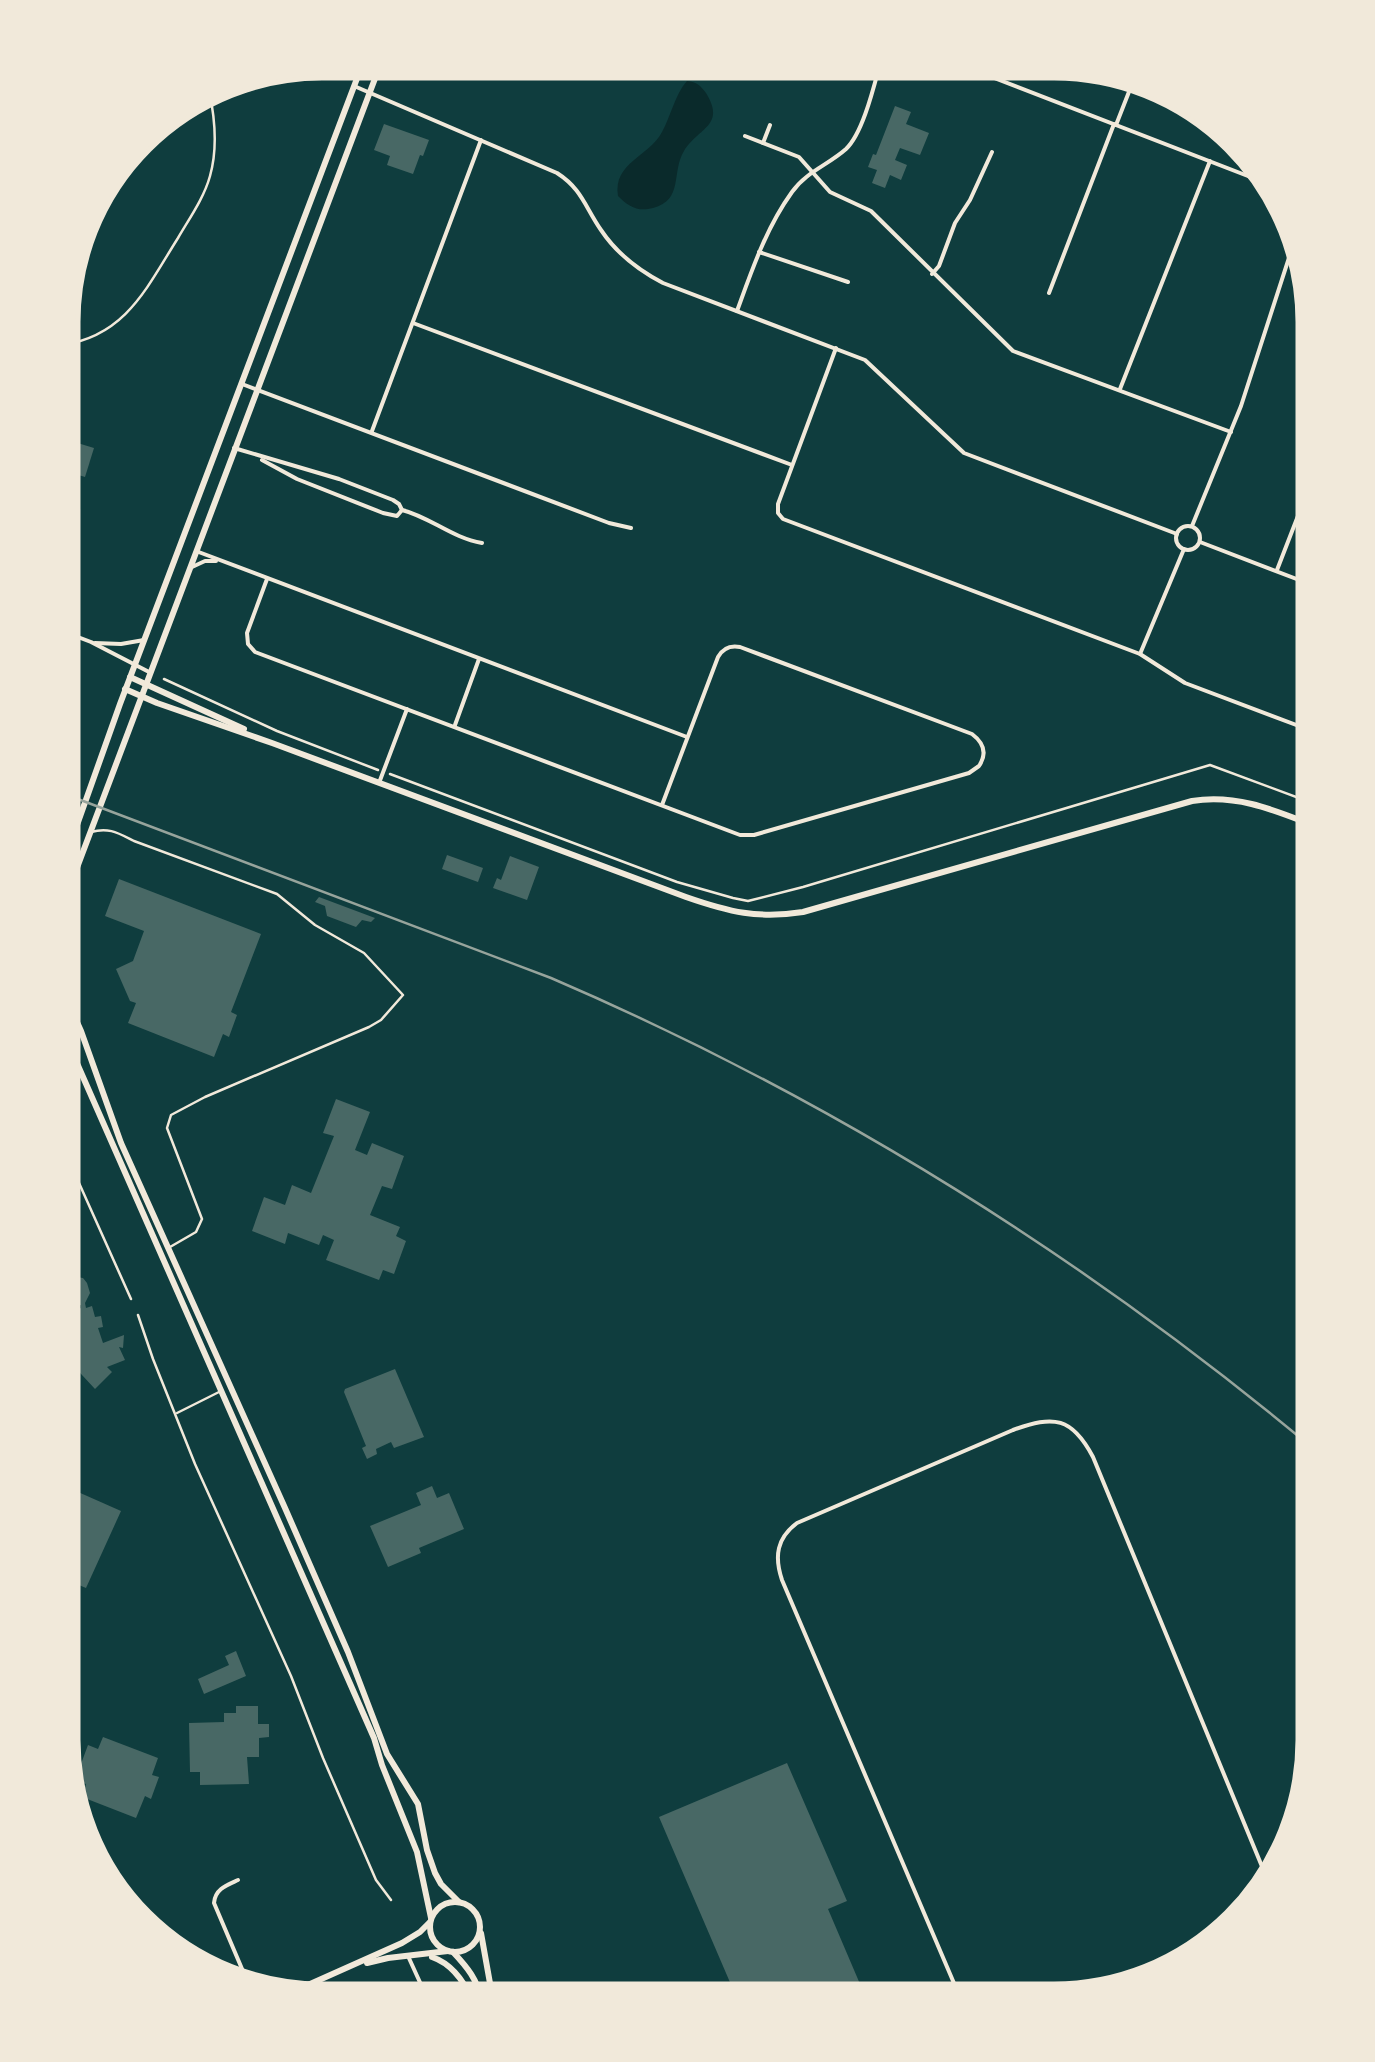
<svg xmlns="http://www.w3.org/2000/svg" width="1375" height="2062" viewBox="0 0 1375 2062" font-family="Quicksand,sans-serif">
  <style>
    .water { fill: #0a2a2b }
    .building { fill: #486865 }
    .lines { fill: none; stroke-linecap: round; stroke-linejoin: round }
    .path { stroke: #f1e9da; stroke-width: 2.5 }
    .service { stroke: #f1e9da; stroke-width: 2.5 }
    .minor { stroke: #f1e9da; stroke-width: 4 }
    .secondary { stroke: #f1e9da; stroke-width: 6 }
    .rail { stroke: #97a49c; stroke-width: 2.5 }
    .rim { fill: none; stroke: #f1e9da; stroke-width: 5 }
  </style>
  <rect width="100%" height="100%" fill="#0f3d3e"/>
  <!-- water -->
  <path class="water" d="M687 81C697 82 700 85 706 93 726 126 699 127 684 151 671 172 684 200 653 208 638 212 629 207 618 196 613 162 649 157 662 132 671 116 675 94 687 81Z"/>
  <!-- building -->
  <g class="building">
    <path d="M895 106 911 112 906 124 929 133 920 155 900 148 895 160 907 165 901 180 890 175 885 188 872 183 877 170 868 167 873 154 876 155Z"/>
    <path d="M384 124 429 140 423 156 420 155 413 174 387 165 390 156 374 150Z"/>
    <path d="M71 441 94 448 85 477 62 470Z"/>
    <path d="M447 855 483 868 478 882 442 869Z"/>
    <path d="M510 856 539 867 527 900 493 888 497 878 501 880Z"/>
    <path d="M119 879 261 934 231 1012 237 1015 229 1037 223 1034 214 1057 128 1023 136 1003 130 1001 116 969 133 961 144 931 105 916Z"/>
    <path d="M319 897 375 918 371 922 362 920 356 927 327 916 325 906 315 902Z"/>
    <path d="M336 1099 370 1112 355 1150 367 1155 372 1143 404 1156 392 1189 382 1186 370 1215 400 1227 396 1236 406 1241 394 1274 383 1270 379 1280 326 1260 334 1240 323 1235 319 1245 288 1233 285 1244 252 1231 264 1197 285 1205 292 1185 311 1193 334 1136 323 1133Z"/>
    <path d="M70 1276 83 1278 87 1283 90 1293 85 1303 86 1308 92 1306 95 1317 101 1316 103 1327 98 1328 103 1343 124 1335 123 1348 119 1347 125 1360 107 1367 112 1372 95 1389 69 1361 78 1352 76 1347 68 1349 63 1331 73 1329 68 1315 77 1313 76 1310 81 1308V1305L71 1307 61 1300V1283Z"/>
    <path d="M395 1369 424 1437 394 1448 391 1442 376 1449 377 1454 367 1459 362 1448 366 1446 344 1392 345 1389Z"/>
    <path d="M60 1484 121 1511 86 1588 60 1577Z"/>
    <path d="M432 1486 437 1498 449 1493 464 1529 419 1548 421 1553 388 1567 370 1526 421 1505 416 1493Z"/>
    <path d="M236 1651 246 1676 204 1694 198 1679 229 1665 225 1656Z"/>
    <path d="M236 1706H258V1724H269V1737L259 1738V1757H247L249 1784 200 1785V1772H190L189 1723 224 1722V1713H236Z"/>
    <path d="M103 1737 158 1758 152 1775 159 1777 151 1799 145 1796 136 1818 82 1797 86 1784 75 1780 88 1745 98 1749Z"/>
    <path d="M787 1763 847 1901 828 1909 860 1984 820 2001H738L659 1817Z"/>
  </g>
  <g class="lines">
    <!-- path -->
    <g class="path">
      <path d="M164 679 277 731 378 770"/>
      <path d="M390 774 677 882 733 898 748 901 803 887 1210 765 1315 804"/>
    </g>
    <!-- service -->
    <g class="service">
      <path d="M62 345C126 336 147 287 178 238 189 219 204 198 210 176 218 148 215 118 209 90"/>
      <path d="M91 832C109 827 118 833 134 841L277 894 315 925 364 953 403 995 381 1020 369 1027 205 1097 171 1115 167 1128 202 1219 196 1232 170 1247"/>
      <path d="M61 1169 69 1173 79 1183 131 1299"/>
      <path d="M138 1315 153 1359 195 1464 291 1676 323 1758 376 1880 391 1900"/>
      <path d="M177 1413 219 1392"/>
    </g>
    <!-- minor -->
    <g class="minor">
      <path d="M958 64 1266 183"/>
      <path d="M354 86 557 173C582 189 585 207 601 230 617 254 638 270 663 283L865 360 964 453 1177 534"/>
      <path d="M1116 125 1134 79"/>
      <path d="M745 136 799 157 830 192 871 211 1013 351 1231 432"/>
      <path d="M763 143 770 125"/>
      <path d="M759 252 848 282"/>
      <path d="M932 274 939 266 955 223 970 200 992 152"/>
      <path d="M1049 293 1114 124"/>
      <path d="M737 311C752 270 766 228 792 192 806 172 828 165 846 149 863 133 874 86 880 64"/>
      <path d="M413 323 792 465"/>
      <path d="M836 348 778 504V513L783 519 1140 654 1185 683 1315 732"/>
      <path d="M242 384 609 523 631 528"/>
      <path d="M1120 389 1210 161"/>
      <path d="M372 431 481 140"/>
      <path d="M234 448 339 479 393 500 399 504 402 510C430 517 452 538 482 543"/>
      <path d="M262 460 297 479 383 513 397 516 402 510"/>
      <path d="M1192 526 1241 406 1297 233"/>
      <circle cx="1188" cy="538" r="12"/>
      <path d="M1200 542 1315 586"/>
      <path d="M196 551 687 737"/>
      <path d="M192 567 205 561H216"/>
      <path d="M1277 570 1315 472"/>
      <path d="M267 579 247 633 248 644 255 652 740 835H754L969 773 979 766C987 754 984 743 972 734L740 647C730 645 723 648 718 657L662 805"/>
      <path d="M62 631 91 642 151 673"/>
      <path d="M95 643 121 644 144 640"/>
      <path d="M1140 654 1184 549"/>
      <path d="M455 725 479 659"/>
      <path d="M379 783 407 709"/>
      <path d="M238 1880C227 1885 215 1889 214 1903L248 1983"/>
      <path d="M408 1956 428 2000"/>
      <path d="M492 1984 525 2000"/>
      <path d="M962 2002 782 1580C774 1556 777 1538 797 1523L1013 1430C1054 1415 1072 1417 1093 1457L1268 1881"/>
    </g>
    <!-- secondary -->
    <g class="secondary">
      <path d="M130 677 244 729"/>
      <path d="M125 689 157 703 272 743 686 897C729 912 758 919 803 912L1192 801C1237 794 1274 810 1315 826"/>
      <path d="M61 870 120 704 364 60"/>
      <path d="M61 910 382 60"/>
      <path d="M61 987 81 1031 121 1143 285 1508 348 1652 387 1754 418 1804 427 1850 435 1873 441 1884 459 1902"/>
      <path d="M61 1027 374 1738 382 1765 417 1852 431 1918"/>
      <circle cx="455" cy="1927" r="25"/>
      <path d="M481 1933 493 2000"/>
      <path d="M453 1952C467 1967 478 1980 481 2000"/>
      <path d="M432 1957C452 1964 464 1981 472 2000"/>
      <path d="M367 1963 388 1958 448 1951"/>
      <path d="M281 1997 402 1943 420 1932 430 1922"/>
    </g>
    <!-- rail -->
    <path class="rail" d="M62 793 551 978C828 1097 1083 1256 1315 1450"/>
  </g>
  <!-- crop -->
  <path d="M0 0H1375V2062H0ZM322 78H1054A244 244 0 0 1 1298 322V1740A244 244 0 0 1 1054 1984H322A244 244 0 0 1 78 1740V322A244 244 0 0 1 322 78Z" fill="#f1e9da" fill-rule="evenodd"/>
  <path class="rim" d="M322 78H1054A244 244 0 0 1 1298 322V1740A244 244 0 0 1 1054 1984H322A244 244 0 0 1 78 1740V322A244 244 0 0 1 322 78Z"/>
</svg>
